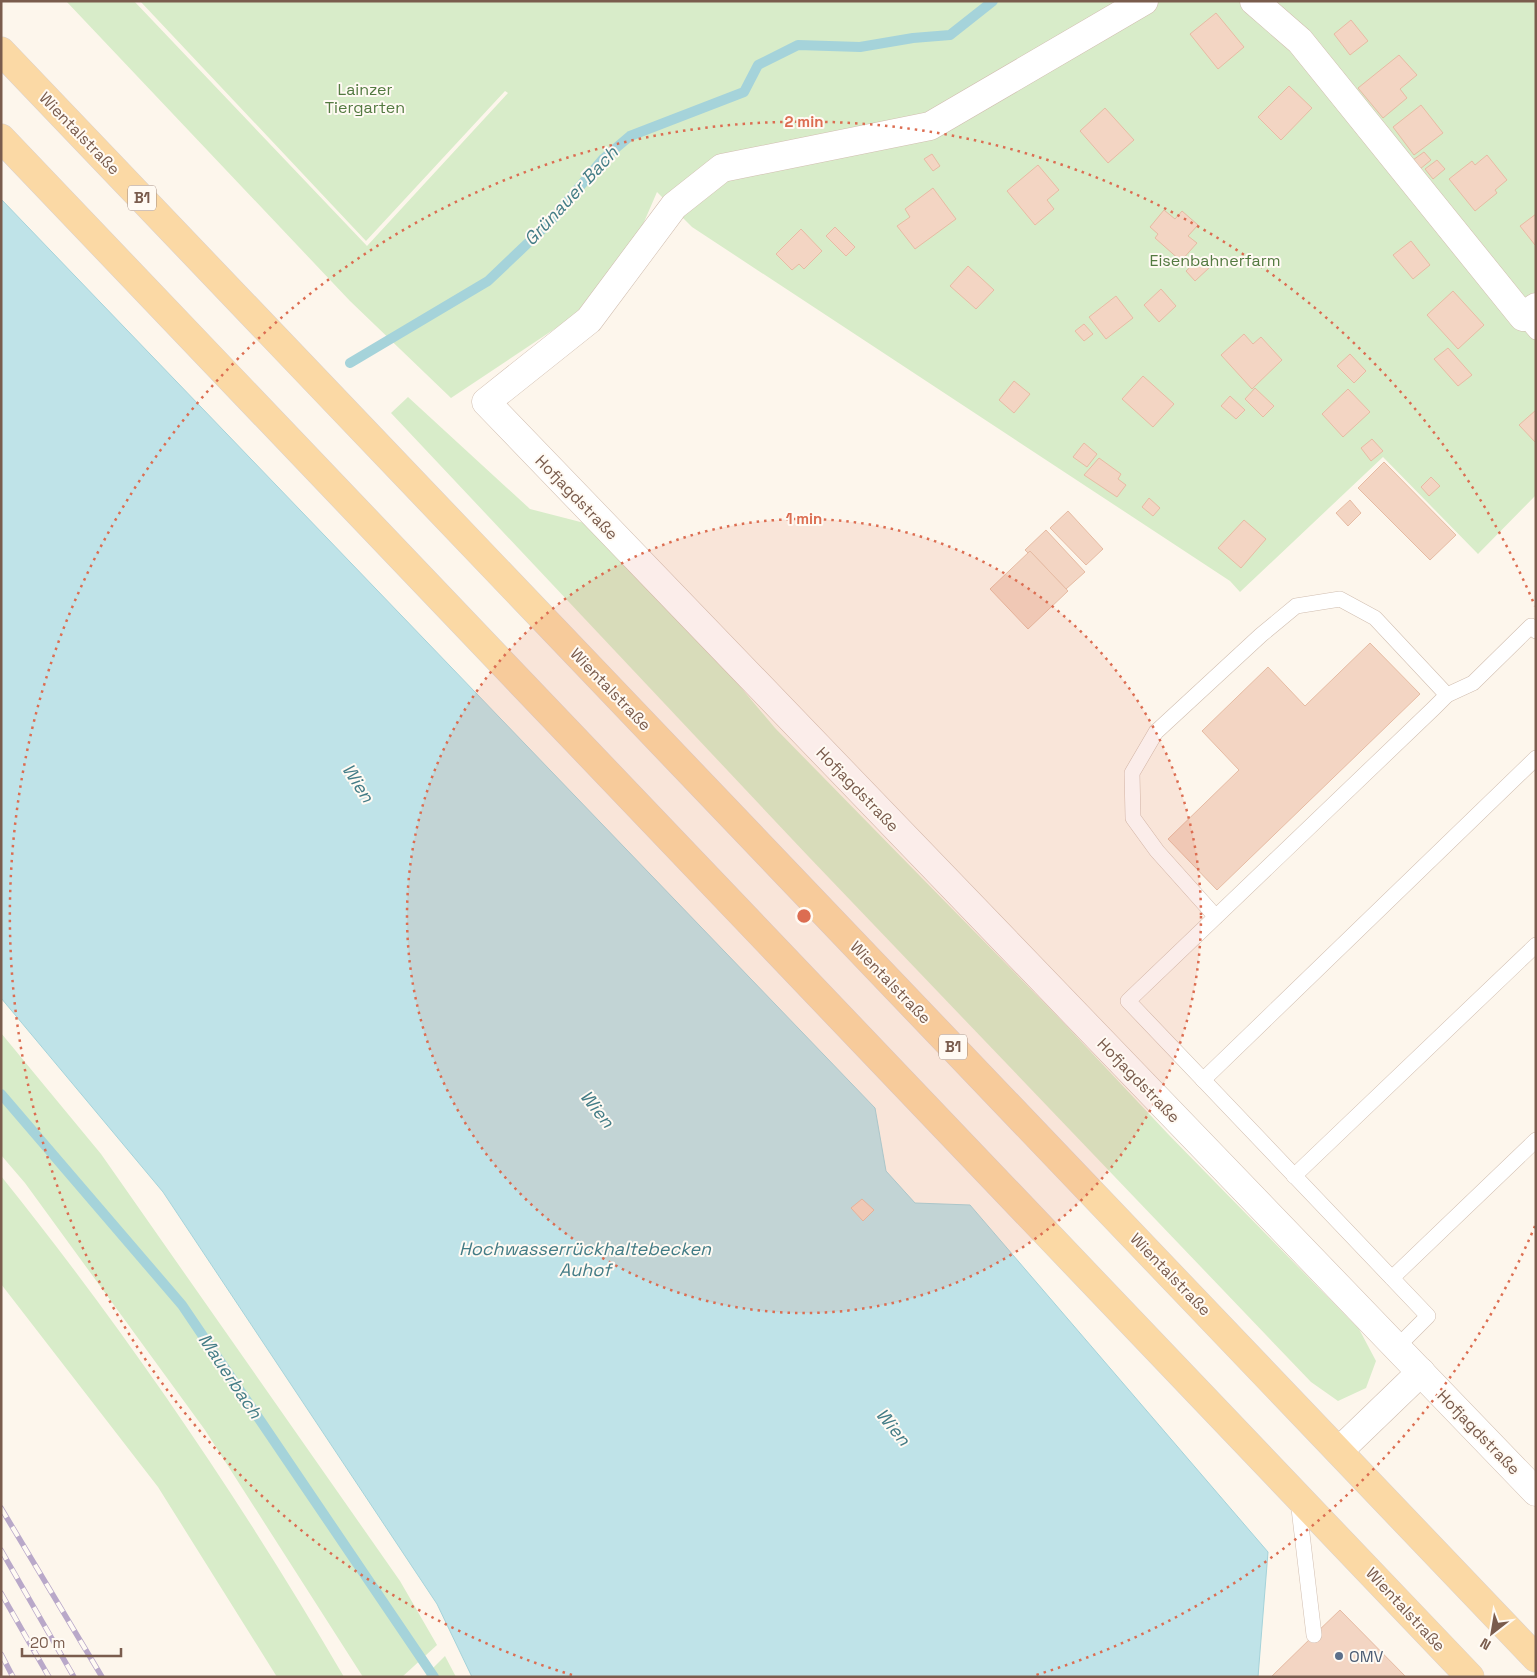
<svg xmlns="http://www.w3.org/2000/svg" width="1537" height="1678" viewBox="0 0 1537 1678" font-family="'Space Grotesk',sans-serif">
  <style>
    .green { fill: #d8ecc9 }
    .water { fill: #bfe3e8; stroke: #a5d3da }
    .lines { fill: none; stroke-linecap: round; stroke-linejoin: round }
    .stream { stroke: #a5d3da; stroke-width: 10 }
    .building { fill: #f3d5c3; stroke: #e6bba3 }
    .service-casing { stroke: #d1beb0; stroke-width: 16 }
    .minor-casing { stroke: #d1beb0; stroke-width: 29 }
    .primary-casing { stroke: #dad1cd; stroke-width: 29 }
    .service { stroke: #fff; stroke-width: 15 }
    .minor { stroke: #fff; stroke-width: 28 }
    .primary { stroke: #fbd9a5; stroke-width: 28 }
    .rail-casing { stroke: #b9a8c9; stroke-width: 5.5 }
    .rail { stroke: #fffaf3; stroke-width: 4; stroke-dasharray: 11; stroke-linecap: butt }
    .ring { fill: none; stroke: #dc6d51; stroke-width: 2.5; stroke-dasharray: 2.5 5 }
    .service-dot { fill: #5c6f8a; stroke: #fffaf3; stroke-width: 2 }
    .labels { text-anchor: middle; stroke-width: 4; stroke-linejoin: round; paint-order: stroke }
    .shield { fill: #fffaf3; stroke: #a28b7f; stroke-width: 1 }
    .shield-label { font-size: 15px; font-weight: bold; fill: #7a5c4d }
    .park-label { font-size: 16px; fill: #537a41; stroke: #fffaf3 }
    .street-label { font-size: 16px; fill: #7a5c4d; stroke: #fffaf3 }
    .service-label { font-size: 16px; fill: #4e5e75; stroke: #fffaf3; text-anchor: start }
    .water-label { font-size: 18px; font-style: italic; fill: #437c86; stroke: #fffaf3 }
    .centre { fill: #dc6d51; stroke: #fffaf3; stroke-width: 2.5 }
    .ring-label { font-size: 15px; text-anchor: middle; font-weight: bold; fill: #dc6d51; stroke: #fffaf3; stroke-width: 4; stroke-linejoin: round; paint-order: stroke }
  </style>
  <rect width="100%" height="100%" fill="#fdf6ec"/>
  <!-- green -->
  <g class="green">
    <path d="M66 1H134L367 246 508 93 505 91 366 241 140 1H1536V495L1478 554 1383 457 1240 592 1230 581 692 227 657 192 641 229 574 316 451 398 350 301Z"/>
    <path d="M408 397 530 509 596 526 718 660 775 728 1060 1019 1169 1135 1359 1329 1376 1361 1366 1388 1338 1401 1311 1382 808 856 391 413Z"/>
    <path d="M1 1033 101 1154 400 1581 437 1645 402 1677H363L205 1430 25 1183 1 1155Z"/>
    <path d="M1 1176C128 1334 242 1502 344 1677H277L158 1487 1 1284Z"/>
    <path d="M445 1656 456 1677H424Z"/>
  </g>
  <!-- water -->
  <path class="water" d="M1 199 875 1108 886 1171 915 1203 970 1205 1268 1552 1258 1677H472L437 1604 163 1192 1 998Z"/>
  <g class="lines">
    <!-- stream -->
    <g class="stream">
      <path d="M350 363 488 281 550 222 603 159 630 136 744 92 758 65 798 45 860 47 913 38 950 35 993 1"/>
      <path d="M1 1094 182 1305 434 1677"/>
    </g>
  </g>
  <!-- building -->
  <g class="building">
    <path d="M1216 13 1244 47 1218 69 1190 34Z"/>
    <path d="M1351 20 1368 41 1350 55 1334 34Z"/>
    <path d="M1399 55 1417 75 1400 89 1407 98 1383 118 1358 88Z"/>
    <path d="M1289 86 1312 108 1281 140 1258 117Z"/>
    <path d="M1421 105 1443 133 1414 155 1393 127Z"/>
    <path d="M1105 108 1134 140 1108 163 1080 131Z"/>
    <path d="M1424 152 1431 160 1420 169 1413 160Z"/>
    <path d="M932 154 940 166 933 171 924 159Z"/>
    <path d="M1487 155 1507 180 1495 190 1497 193 1475 211 1449 179 1472 161 1475 165Z"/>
    <path d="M1437 160 1445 169 1433 179 1425 169Z"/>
    <path d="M1038 165 1059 190 1047 200 1054 209 1035 225 1007 191Z"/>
    <path d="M933 188 956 219 915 249 897 226 910 217 905 209Z"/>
    <path d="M1164 210 1175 219 1182 211 1198 225 1188 236 1197 243 1181 261 1155 238 1158 234 1150 227Z"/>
    <path d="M1536 214V244L1535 245 1520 226Z"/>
    <path d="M835 227 855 247 846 256 826 236Z"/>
    <path d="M801 229 822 251 804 269 799 264 792 270 776 254Z"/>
    <path d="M1411 241 1430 265 1413 279 1393 255Z"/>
    <path d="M1200 258 1210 267 1195 281 1186 271Z"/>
    <path d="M968 266 994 290 976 309 950 286Z"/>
    <path d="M1161 289 1176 306 1159 322 1144 305Z"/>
    <path d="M1453 291 1484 325 1458 349 1427 315Z"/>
    <path d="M1116 296 1133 318 1106 339 1089 317Z"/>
    <path d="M1084 324 1093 334 1084 341 1075 331Z"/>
    <path d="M1244 334 1253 344 1261 337 1282 360 1252 389 1221 355Z"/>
    <path d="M1448 348 1472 375 1458 386 1434 359Z"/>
    <path d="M1350 354 1366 371 1354 383 1337 366Z"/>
    <path d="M1143 376 1174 404 1153 427 1122 399Z"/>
    <path d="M1014 381 1030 394 1014 413 999 400Z"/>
    <path d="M1255 388 1274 406 1263 417 1245 399Z"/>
    <path d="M1348 389 1370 412 1343 437 1322 414Z"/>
    <path d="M1230 396 1245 410 1236 419 1221 406Z"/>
    <path d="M1536 410V443L1519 425Z"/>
    <path d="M1372 439 1383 451 1371 461 1361 448Z"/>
    <path d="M1084 443 1097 454 1087 467 1073 457Z"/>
    <path d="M1099 458 1121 474 1118 479 1126 485 1117 497 1084 475Z"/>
    <path d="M1384 462 1456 535 1430 560 1358 488Z"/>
    <path d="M1431 477 1440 486 1429 496 1421 487Z"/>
    <path d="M1149 498 1160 508 1153 516 1142 507Z"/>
    <path d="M1350 500 1361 513 1348 526 1336 513Z"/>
    <path d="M1068 511 1103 549 1086 565 1050 528Z"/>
    <path d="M1244 520 1266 539 1241 568 1218 548Z"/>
    <path d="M1046 530 1085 572 1066 589 1030 551 1028 553 1025 550Z"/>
    <path d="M1030 551 1068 591 1028 629 990 589Z"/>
    <path d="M1370 643 1420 694 1217 890 1168 839 1239 770 1202 731 1268 667 1305 706Z"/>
    <path d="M862 1199 874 1210 863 1221 851 1208Z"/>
    <path d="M1340 1610 1406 1677H1271L1314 1635Z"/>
  </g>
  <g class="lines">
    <defs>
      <g id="service">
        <path d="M1523 317 1536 332"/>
        <path d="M1447 695 1473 683 1531 626 1536 631"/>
        <path d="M1216 917 1157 851 1133 818 1132 773 1156 732 1261 635 1296 606 1340 599 1375 618 1447 695 1434 708 1128 1001 1428 1316 1397 1347"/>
        <path d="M1203 1080 1536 758"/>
        <path d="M1294 1176 1536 945"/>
        <path d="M1392 1278 1536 1140"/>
        <path d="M1298 1500 1314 1635"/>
      </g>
      <g id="minor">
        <path d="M1144 1 930 126 722 168 674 206 589 320 486 402 1536 1492"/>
        <path d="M1254 1 1300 41 1523 317 1536 307"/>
        <path d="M1339 1451 1421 1372"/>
      </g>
      <g id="primary">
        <path d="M1 51 1536 1658"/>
        <path d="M1 138 1470 1677"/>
      </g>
    </defs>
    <!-- service casing -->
    <use href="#service" class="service-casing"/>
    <!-- minor casing -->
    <use href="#minor" class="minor-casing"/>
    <!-- primary casing -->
    <use href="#primary" class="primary-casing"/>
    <!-- service -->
    <use href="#service" class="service"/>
    <!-- minor -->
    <use href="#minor" class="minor"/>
    <!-- primary -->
    <use href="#primary" class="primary"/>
    <defs>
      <g id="rail">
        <path d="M1 1508 102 1677"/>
        <path d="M1 1550 74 1677"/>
        <path d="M1 1593 49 1677"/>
        <path d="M1 1654 13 1677"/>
      </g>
    </defs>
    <!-- rail casing -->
    <use href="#rail" class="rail-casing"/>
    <!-- rail -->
    <use href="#rail" class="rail"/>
  </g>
  <!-- distance rings -->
  <circle cx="804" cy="916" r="397" fill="#dc6d51" fill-opacity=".12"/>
  <g class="ring">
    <circle cx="804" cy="916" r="397"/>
    <path d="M1535 1226A794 794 0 0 1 1036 1675M572 1675A794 794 0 1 1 1535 606"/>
  </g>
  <!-- markers -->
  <circle class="service-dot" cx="1339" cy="1656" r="5"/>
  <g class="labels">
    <!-- shield labels -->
    <g class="shield">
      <rect x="128" y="185.5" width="28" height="25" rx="4"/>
      <rect x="939" y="1034.5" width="28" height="25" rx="4"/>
    </g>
    <g class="shield-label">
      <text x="142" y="203">B1</text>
      <text x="953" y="1052">B1</text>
    </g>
    <!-- park labels -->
    <g class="park-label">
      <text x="365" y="95">Lainzer<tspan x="365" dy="18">Tiergarten</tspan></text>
      <text x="1215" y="266">Eisenbahnerfarm</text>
    </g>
    <!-- street labels -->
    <g class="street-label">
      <text transform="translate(80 133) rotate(46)" y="6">Wientalstraße</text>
      <text transform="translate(577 497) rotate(46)" y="6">Hofjagdstraße</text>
      <text transform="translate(611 689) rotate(46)" y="6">Wientalstraße</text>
      <text transform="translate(858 789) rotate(46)" y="6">Hofjagdstraße</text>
      <text transform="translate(891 982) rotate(46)" y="6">Wientalstraße</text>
      <text transform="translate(1139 1080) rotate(46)" y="6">Hofjagdstraße</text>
      <text transform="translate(1171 1274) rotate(46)" y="6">Wientalstraße</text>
      <text transform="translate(1479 1432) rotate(46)" y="6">Hofjagdstraße</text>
      <text transform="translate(1406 1609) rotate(47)" y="6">Wientalstraße</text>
    </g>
    <!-- service labels -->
    <g class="service-label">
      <text x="1349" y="1662">OMV</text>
    </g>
    <!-- water labels -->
    <g class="water-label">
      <text transform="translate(571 196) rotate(-47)" y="6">Grünauer Bach</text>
      <text transform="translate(358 783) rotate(57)" y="6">Wien</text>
      <text transform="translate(597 1109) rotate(51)" y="6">Wien</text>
      <text x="585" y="1255">Hochwasserrückhaltebecken<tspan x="585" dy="21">Auhof</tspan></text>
      <text transform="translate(230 1376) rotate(56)" y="6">Mauerbach</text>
      <text transform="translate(893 1427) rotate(50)" y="6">Wien</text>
    </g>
  </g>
  <circle cx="804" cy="916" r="8" class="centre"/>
  <g class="ring-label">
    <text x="804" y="127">2 min</text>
    <text x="804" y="524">1 min</text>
  </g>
  <!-- border -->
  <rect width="1537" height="1678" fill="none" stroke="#7a5c4d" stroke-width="5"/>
  <!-- north arrow -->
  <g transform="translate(1492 1633) rotate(211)" stroke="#fffaf3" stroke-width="4" paint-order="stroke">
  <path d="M0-4L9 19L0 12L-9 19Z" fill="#7a5c4d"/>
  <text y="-8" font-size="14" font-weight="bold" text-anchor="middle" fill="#7a5c4d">N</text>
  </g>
  <!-- scale -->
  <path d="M22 1648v8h99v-8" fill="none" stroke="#7a5c4d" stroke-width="2.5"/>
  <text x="30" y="1648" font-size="15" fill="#7a5c4d" stroke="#fffaf3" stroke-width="4" paint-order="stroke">20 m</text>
</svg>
